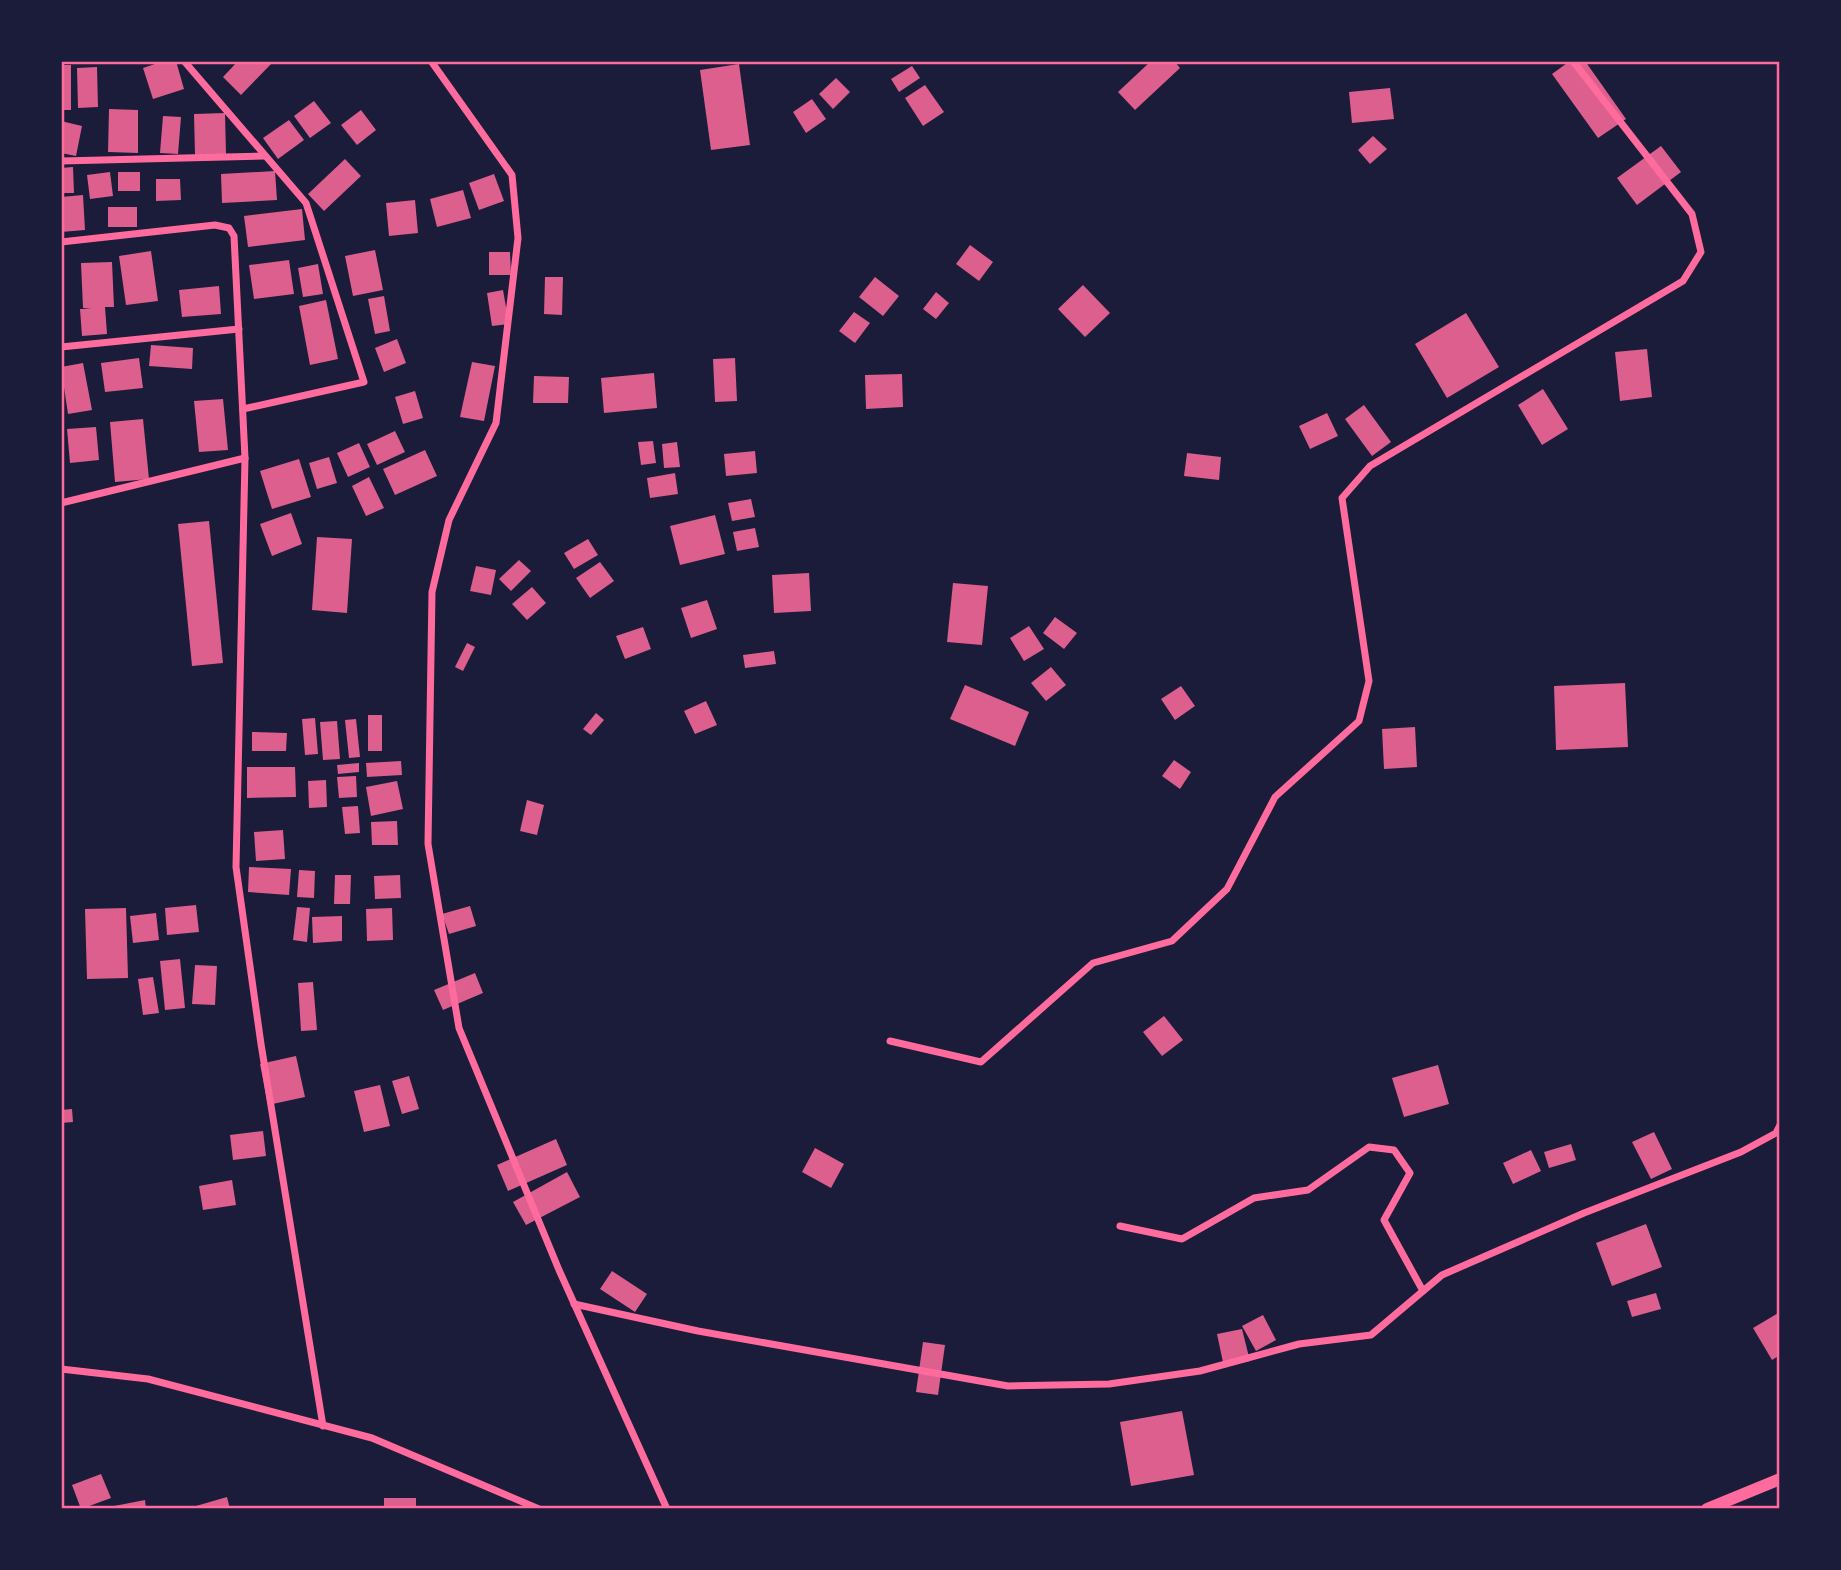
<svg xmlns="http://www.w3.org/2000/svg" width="1841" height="1570" viewBox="0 0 1841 1570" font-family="Cabin,sans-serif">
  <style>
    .building { fill: #dd5f8e }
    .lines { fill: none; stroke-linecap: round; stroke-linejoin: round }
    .minor { stroke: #ff6b9d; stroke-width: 7 }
    .tertiary { stroke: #ff6b9d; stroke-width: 12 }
    .neatline { fill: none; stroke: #ff6b9d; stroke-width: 2.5 }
  </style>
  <rect width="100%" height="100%" fill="#1b1b3a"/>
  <!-- building -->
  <g class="building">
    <path d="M164 61H176L184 89 153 99 143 68Z"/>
    <path d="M238 61H274L241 95 223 77Z"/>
    <path d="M1151 61H1174L1180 68 1135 110 1118 92Z"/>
    <path d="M1570 61H1585L1626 119 1598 138 1552 74Z"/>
    <path d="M739 64 750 145 711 150 700 70Z"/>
    <rect x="61" y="65" width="10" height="45"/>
    <path d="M912 66 920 78 899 92 891 79Z"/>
    <path d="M97 67 98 107 78 108 77 68Z"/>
    <path d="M836 78 850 92 833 109 819 94Z"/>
    <path d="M925 85 944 112 923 126 905 98Z"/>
    <path d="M1390 88 1394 119 1352 123 1349 92Z"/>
    <path d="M812 99 826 119 806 133 793 112Z"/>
    <path d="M314 101 331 123 310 138 294 116Z"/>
    <path d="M109 109 138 110V153L108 152Z"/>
    <path d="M361 110 376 130 357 145 341 125Z"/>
    <path d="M225 113 226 154 195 155 194 114Z"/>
    <path d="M163 116 181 117 178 154 160 153Z"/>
    <path d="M289 120 304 140 278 159 263 138Z"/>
    <path d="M61 121 82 126 76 156 61 153Z"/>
    <path d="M1373 136 1387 149 1370 164 1358 150Z"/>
    <path d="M1661 146 1681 172 1637 205 1617 178Z"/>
    <path d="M345 159 361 176 324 211 308 194Z"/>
    <path d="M73 167 74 193H61V168Z"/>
    <path d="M275 171 277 200 222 203 221 174Z"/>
    <path d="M110 172 113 196 90 199 87 175Z"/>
    <rect x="118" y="172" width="22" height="19"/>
    <path d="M494 174 504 201 479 210 469 183Z"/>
    <path d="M156 179H180L181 200 156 201Z"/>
    <path d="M463 190 471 218 437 227 430 199Z"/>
    <path d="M83 195 85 230 61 232V197Z"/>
    <path d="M415 200 418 233 389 236 386 203Z"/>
    <rect x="108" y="207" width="29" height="20"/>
    <path d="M302 209 305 240 248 247 244 216Z"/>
    <path d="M970 245 993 262 979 281 956 264Z"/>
    <path d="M375 250 383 290 353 296 345 256Z"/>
    <path d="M151 251 158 301 126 305 119 256Z"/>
    <path d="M489 252H510L511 275H489Z"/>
    <path d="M289 260 294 294 254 299 249 265Z"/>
    <path d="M112 262 114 307H105L107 334 82 336 80 309H91L83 308 81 263Z"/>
    <path d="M318 264 323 294 303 297 298 268Z"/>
    <path d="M545 277H563L562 315 544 314Z"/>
    <path d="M875 277 899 296 883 316 859 297Z"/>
    <path d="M1083 285 1110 313 1085 337 1058 309Z"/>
    <path d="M219 286 221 314 182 317 179 290Z"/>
    <path d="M503 290 509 324 492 326 487 293Z"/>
    <path d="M936 292 949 303 936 319 923 309Z"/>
    <path d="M384 296 390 331 375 334 368 299Z"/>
    <path d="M326 300 338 359 310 365 299 306Z"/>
    <path d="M854 312 870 323 855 343 839 331Z"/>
    <path d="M1466 313 1499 367 1447 398 1415 344Z"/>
    <path d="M397 339 406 363 384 372 375 348Z"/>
    <path d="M151 345 193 348 192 369 149 366Z"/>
    <path d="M1647 349 1652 397 1620 401 1615 352Z"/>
    <path d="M139 358 143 388 105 392 101 363Z"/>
    <path d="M735 358 737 401 715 402 713 359Z"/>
    <path d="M472 362 495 366 484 421 460 417Z"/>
    <path d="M83 363 92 410 68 414 61 367Z"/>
    <path d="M654 373 657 408 604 413 601 378Z"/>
    <path d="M902 374 903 407 866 409 865 375Z"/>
    <path d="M534 376 569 377 568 403H533Z"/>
    <path d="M1543 389 1568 429 1542 445 1518 405Z"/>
    <path d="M415 391 423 418 403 424 395 397Z"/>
    <path d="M223 399 228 450 199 452 194 401Z"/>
    <path d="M1364 405 1391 442 1372 456 1345 419Z"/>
    <path d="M1327 413 1338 436 1310 449 1299 426Z"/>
    <path d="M143 419 149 479 115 482 110 422Z"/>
    <path d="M96 427 99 460 70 463 67 429Z"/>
    <path d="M395 431 405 452 377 465 367 444Z"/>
    <path d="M653 441 656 463 641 465 638 442Z"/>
    <path d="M677 442 680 467 664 468 662 444Z"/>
    <path d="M359 443 370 467 348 477 337 453Z"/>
    <path d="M425 450 437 476 395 495 383 469Z"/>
    <path d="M755 451 757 473 726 476 724 454Z"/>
    <path d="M1187 453 1221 457 1219 480 1184 476Z"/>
    <path d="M329 457 337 483 317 489 309 463Z"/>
    <path d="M299 459 311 497 272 509 260 471Z"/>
    <path d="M675 473 678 494 650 498 647 478Z"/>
    <path d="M369 477 384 508 366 516 352 486Z"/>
    <path d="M751 499 755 517 732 521 728 503Z"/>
    <path d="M291 513 302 544 272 556 260 524Z"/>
    <path d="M715 515 725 554 680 565 670 526Z"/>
    <path d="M209 521 223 663 192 666 178 524Z"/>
    <path d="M755 528 759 547 737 551 733 532Z"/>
    <path d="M317 537 352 539 347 613 312 610Z"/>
    <path d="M588 539 598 555 574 569 564 553Z"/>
    <path d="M519 560 531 571 511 591 499 579Z"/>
    <path d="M600 562 614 581 590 598 576 578Z"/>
    <path d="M476 566 496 570 491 595 470 591Z"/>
    <path d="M809 573 811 611 774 613 772 575Z"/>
    <path d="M953 583 988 586 982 645 947 642Z"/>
    <path d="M532 587 546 603 527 620 512 604Z"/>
    <path d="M707 600 717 629 691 638 681 608Z"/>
    <path d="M1055 617 1077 633 1064 649 1043 633Z"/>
    <path d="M1029 626 1044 649 1024 661 1010 638Z"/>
    <path d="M643 627 651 649 625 659 616 636Z"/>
    <path d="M467 643 475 647 463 671 455 667Z"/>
    <path d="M774 651 776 664 745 668 743 655Z"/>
    <path d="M1051 667 1066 685 1046 701 1031 683Z"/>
    <path d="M1625 683 1628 747 1556 750 1554 686Z"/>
    <path d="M965 685 1029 712 1015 746 950 719Z"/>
    <path d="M1181 686 1195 706 1175 720 1161 699Z"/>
    <path d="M706 701 717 725 695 734 684 711Z"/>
    <path d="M596 713 604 720 591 735 583 729Z"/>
    <rect x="368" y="715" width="14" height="36"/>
    <path d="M315 718 318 754 305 755 302 719Z"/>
    <path d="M356 719 360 757 349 758 345 720Z"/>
    <path d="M337 721 340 759 323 760 320 722Z"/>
    <path d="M1415 727 1417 767 1384 769 1382 729Z"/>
    <path d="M252 732 287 733 286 751H252Z"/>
    <path d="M1174 760 1191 772 1180 789 1162 776Z"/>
    <path d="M401 761 402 775 367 777 366 763Z"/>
    <path d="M359 763V772L338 774 337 765Z"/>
    <path d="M247 767H295L296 797 247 798Z"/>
    <path d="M356 776 357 797 339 798 337 777Z"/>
    <path d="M326 780 327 807 309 808 308 781Z"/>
    <path d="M397 781 403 809 371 816 366 787Z"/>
    <path d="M527 800 544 805 537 835 520 831Z"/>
    <path d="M358 806 360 833 345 834 342 807Z"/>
    <path d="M397 821 398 845H372L371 822Z"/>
    <path d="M283 830 285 859 256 861 254 832Z"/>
    <path d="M249 867 291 869 289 895 248 892Z"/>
    <path d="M299 870 315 871 314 898 297 897Z"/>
    <path d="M335 875H351L350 904H334Z"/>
    <path d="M400 875 401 898 375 899 374 876Z"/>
    <path d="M196 905 199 932 167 935 165 908Z"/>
    <path d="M470 906 476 926 449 934 442 914Z"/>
    <path d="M297 907 310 908 307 942 293 940Z"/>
    <path d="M126 908 128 978 87 979 85 909Z"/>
    <path d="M392 908 393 940 367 941 366 909Z"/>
    <path d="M156 913 159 940 133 943 130 916Z"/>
    <path d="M342 916V941L313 943 312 917Z"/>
    <path d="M180 959 185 1008 165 1010 160 961Z"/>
    <path d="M195 965 217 966 215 1005 192 1004Z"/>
    <path d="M475 973 483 993 443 1010 434 990Z"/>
    <path d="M153 977 159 1013 143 1015 138 979Z"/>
    <path d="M313 982 317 1030 301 1031 298 983Z"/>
    <path d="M1164 1016 1183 1040 1162 1056 1143 1032Z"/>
    <path d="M296 1056 305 1097 268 1105 260 1064Z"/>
    <path d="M1438 1065 1449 1104 1404 1117 1392 1078Z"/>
    <path d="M409 1076 419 1109 402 1114 392 1081Z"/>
    <path d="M380 1085 390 1126 364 1132 354 1091Z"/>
    <path d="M72 1109 73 1122 61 1123V1110Z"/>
    <path d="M263 1131 266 1156 233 1160 230 1135Z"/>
    <path d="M1654 1132 1672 1169 1651 1179 1632 1142Z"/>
    <path d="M556 1139 567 1165 508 1191 497 1165Z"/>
    <path d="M1571 1144 1576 1160 1549 1168 1544 1152Z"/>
    <path d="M815 1148 844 1164 831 1188 802 1172Z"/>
    <path d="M1531 1150 1541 1171 1513 1184 1503 1163Z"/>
    <path d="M567 1172 580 1197 526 1225 513 1202Z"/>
    <path d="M232 1180 236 1205 203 1210 199 1186Z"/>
    <path d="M1646 1224 1662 1267 1612 1286 1596 1243Z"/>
    <path d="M612 1271 647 1294 635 1312 600 1289Z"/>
    <path d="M1656 1293 1661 1309 1632 1317 1627 1301Z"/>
    <path d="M1780 1312V1355L1772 1360 1753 1328Z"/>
    <path d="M1263 1315 1276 1340 1256 1351 1242 1326Z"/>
    <path d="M1242 1329 1250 1361 1224 1367 1217 1334Z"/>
    <path d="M923 1342 945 1345 938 1395 916 1392Z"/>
    <path d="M1182 1411 1194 1475 1131 1486 1120 1422Z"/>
    <path d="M101 1474 111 1498 81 1509 72 1485Z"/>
    <path d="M227 1497 230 1509H189V1508Z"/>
    <rect x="384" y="1498" width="32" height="11"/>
    <path d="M145 1500 146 1509H109V1507Z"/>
  </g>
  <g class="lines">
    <!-- minor -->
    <g class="minor">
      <path d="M184 61 306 203 364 382 243 409"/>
      <path d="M431 61 512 175 518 238 496 423 449 520 432 592 428 844 459 1028 559 1270 667 1509"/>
      <path d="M61 161 265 156"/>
      <path d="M61 242 215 225 229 228 234 236 245 458 236 867 261 1044 323 1426"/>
      <path d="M61 347 239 329"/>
      <path d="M61 503 245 458"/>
      <path d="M890 1041 981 1062 1093 963 1172 941 1227 889 1275 797 1359 721 1369 681 1342 498 1370 466 1683 281 1701 252 1692 214 1573 61"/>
      <path d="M1120 1226 1182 1239 1254 1198 1308 1190 1369 1147 1394 1150 1410 1173 1384 1220 1423 1291"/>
      <path d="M574 1304 698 1331 1008 1386 1109 1384 1200 1371 1299 1344 1371 1335 1442 1275 1584 1213 1741 1152 1776 1133 1780 1125"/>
      <path d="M61 1369 148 1379 372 1438 539 1509"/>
    </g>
    <!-- tertiary -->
    <path class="tertiary" d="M1707 1509 1780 1479"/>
  </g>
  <!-- border -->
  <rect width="1841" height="1570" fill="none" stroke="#1b1b3a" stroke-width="126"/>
  <rect x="63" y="63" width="1715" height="1444" class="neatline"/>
</svg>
